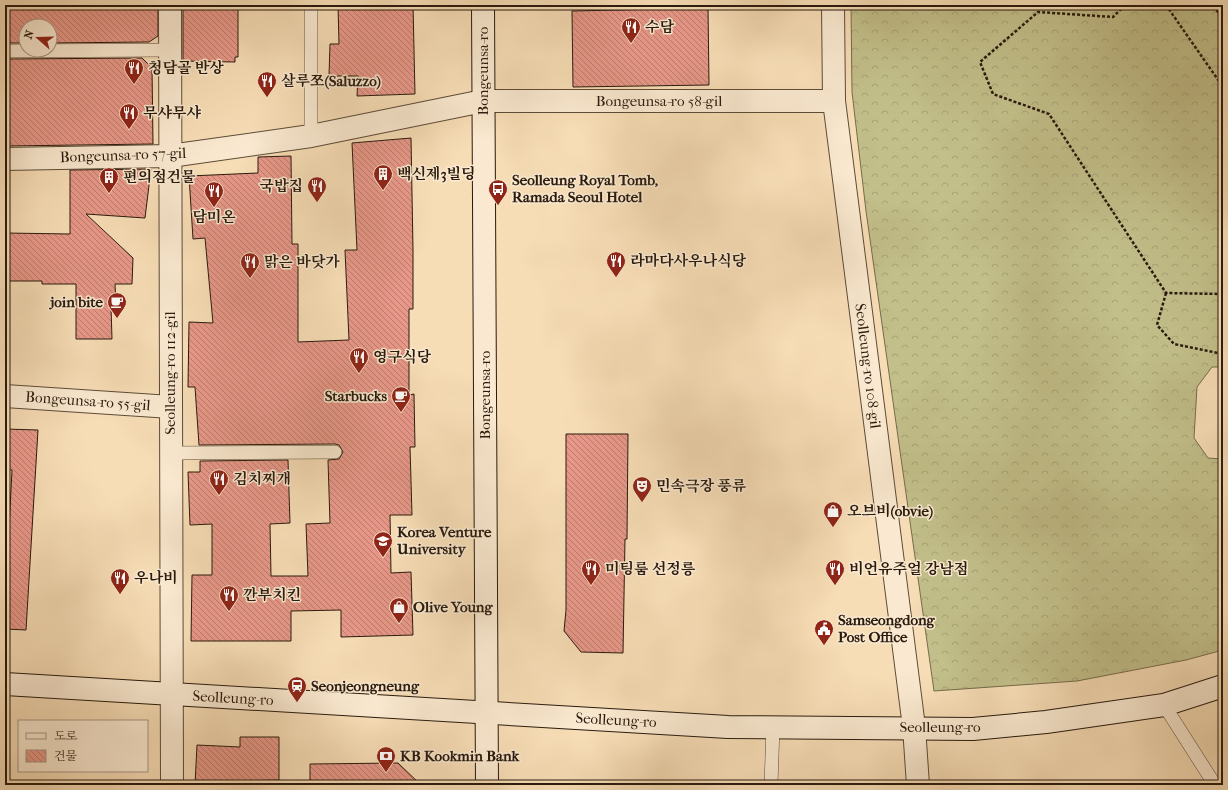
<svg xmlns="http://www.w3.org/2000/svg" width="1228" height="790" viewBox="0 0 1228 790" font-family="'IM FELL French Canon','Noto Serif KR',serif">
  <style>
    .forest { fill: url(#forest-crowns); stroke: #766c4c }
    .building { fill: url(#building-back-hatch); stroke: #291a0d }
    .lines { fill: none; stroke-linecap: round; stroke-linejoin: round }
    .lane-casing { stroke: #5c4b37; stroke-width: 14 }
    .street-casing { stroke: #5c4b37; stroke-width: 24 }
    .secondary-casing { stroke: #291a0d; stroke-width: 24 }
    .path { stroke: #291a0d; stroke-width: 2.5; stroke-dasharray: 3 2; stroke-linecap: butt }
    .lane { stroke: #fae9d0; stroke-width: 13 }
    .street { stroke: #fae9d0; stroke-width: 22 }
    .secondary { stroke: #fae9d0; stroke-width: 22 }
    .labels { text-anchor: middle; stroke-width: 3; stroke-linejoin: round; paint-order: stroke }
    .poi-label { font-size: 15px; font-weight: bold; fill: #291a0d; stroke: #fae9d0; text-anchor: start }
    .street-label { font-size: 15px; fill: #291a0d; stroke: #fae9d0 }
  </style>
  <defs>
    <pattern id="forest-crowns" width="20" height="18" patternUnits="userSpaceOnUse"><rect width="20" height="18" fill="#c2bf8a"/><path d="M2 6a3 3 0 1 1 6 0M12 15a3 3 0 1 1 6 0" fill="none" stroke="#a7a476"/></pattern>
    <pattern id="building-back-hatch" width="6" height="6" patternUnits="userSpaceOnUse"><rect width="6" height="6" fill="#e89889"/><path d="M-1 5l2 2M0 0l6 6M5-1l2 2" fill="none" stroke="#bc7b6e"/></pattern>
  </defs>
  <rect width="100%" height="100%" fill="#f7ddb6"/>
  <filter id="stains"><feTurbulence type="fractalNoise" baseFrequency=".005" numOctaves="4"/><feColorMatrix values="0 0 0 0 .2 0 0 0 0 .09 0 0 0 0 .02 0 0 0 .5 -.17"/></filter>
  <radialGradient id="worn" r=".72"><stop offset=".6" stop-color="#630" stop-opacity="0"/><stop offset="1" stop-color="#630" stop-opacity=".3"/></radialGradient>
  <!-- forest -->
  <path class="forest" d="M851 5H1223V367H1212L1197 387 1194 438 1208 458 1223 459V650L1186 660 1077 681 934 691 866 211 852 92Z"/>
  <!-- building -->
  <g class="building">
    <path d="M5 5H34V9H107L153 6 158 7V36L149 42 50 43V26H26V43H5Z"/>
    <path d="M338 5H413L415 94 357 96 358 76H329L330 44H339Z"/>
    <path d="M183 8 238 9V57H235V62L183 61Z"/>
    <path d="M708 8 709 85 573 87 572 11Z"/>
    <path d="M142 58 152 68 153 144 5 146V59Z"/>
    <path d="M411 138 413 250V309H409V395L414 394 415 447H410L412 515H390L391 573 411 572 413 635 341 637V610L291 611V641H191L192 575H212V524L190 525 188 472H200V461L288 460 290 523 270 524 271 576H308L306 524 330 523 328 460 339 459 343 452 339 445 335 444 199 445 195 387H188L189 322 213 323 205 238 193 239 189 176 258 173V157L291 156 292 244H298V342L349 340 345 250H357L352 143Z"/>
    <path d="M151 169 145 218 86 214 133 258 132 284H115L116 306 111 307 112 339H76V284H42V281H5V233L70 234V170Z"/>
    <path d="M5 429 38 430 26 630 5 629V528H9L12 470 5 469Z"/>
    <path d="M566 434H628L627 539H625L623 653 581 652 564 631 566 610Z"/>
    <path d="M240 737H279V780L233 781V785H195L197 745 240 747Z"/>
    <path d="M398 763 421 785H310V764Z"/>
  </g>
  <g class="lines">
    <defs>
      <g id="lane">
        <path d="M5 51 169 50"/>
        <path d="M311 136V5"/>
        <path d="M170 453 335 452"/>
        <path d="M1164 705 1215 785"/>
        <path d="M771 785 773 727"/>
      </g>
      <g id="street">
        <path d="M170 5 172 785"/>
        <path d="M833 5 834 101 914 727 918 785"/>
        <path d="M5 159 170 156 311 136 483 101H834"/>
        <path d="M5 396 171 407"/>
      </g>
      <g id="secondary">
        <path d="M483 5 487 785"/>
        <path d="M5 684 728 727 973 729 1046 722 1164 705 1223 686"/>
      </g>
    </defs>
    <!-- lane casing -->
    <use href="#lane" class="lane-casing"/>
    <!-- street casing -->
    <use href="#street" class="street-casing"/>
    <!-- secondary casing -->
    <use href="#secondary" class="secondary-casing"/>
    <!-- path -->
    <g class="path">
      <path d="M1125 5 1113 17 1038 12 980 62 993 94 1049 114 1166 293 1223 294"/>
      <path d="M1166 5 1223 87"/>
      <path d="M1208 5 1223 15"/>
      <path d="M1166 293 1157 325 1174 344 1223 354"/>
    </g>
    <!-- lane -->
    <use href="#lane" class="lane"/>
    <!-- street -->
    <use href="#street" class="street"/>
    <!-- secondary -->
    <use href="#secondary" class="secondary"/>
  </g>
  <!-- icons -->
  <defs>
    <symbol id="restaurant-pin" viewBox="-11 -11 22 30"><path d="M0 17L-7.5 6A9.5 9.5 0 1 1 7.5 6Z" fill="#8f2418" stroke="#fae9d0"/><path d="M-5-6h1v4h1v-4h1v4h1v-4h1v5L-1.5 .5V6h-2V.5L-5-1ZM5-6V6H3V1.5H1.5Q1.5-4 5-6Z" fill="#fff"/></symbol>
    <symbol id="building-pin" viewBox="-11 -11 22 30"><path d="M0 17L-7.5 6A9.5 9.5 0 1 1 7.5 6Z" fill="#8f2418" stroke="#fae9d0"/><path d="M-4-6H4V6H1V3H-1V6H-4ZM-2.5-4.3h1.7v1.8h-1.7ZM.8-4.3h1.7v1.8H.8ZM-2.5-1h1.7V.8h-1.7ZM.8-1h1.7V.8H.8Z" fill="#fff"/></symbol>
    <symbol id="bus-pin" viewBox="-11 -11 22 30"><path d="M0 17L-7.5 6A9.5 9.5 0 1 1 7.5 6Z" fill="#8f2418" stroke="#fae9d0"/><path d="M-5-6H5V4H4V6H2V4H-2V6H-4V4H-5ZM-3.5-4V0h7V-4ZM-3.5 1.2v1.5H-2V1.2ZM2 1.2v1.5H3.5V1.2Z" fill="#fff"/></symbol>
    <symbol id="cafe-pin" viewBox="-11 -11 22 30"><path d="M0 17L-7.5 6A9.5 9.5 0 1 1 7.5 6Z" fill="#8f2418" stroke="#fae9d0"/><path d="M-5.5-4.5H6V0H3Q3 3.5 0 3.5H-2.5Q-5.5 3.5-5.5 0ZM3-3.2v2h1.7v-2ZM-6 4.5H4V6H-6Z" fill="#fff"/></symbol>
    <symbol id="theatre-pin" viewBox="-11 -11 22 30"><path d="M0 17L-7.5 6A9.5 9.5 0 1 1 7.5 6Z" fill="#8f2418" stroke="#fae9d0"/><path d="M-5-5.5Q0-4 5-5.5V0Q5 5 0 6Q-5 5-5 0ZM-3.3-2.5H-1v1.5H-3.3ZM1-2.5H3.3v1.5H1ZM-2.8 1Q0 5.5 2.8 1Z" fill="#fff"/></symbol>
    <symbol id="shop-pin" viewBox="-11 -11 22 30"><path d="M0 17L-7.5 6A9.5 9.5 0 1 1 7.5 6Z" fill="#8f2418" stroke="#fae9d0"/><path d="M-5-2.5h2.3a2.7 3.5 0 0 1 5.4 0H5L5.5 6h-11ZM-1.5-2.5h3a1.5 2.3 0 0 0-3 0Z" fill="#fff"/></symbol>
    <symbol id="university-pin" viewBox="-11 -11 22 30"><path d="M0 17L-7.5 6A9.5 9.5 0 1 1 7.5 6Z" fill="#8f2418" stroke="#fae9d0"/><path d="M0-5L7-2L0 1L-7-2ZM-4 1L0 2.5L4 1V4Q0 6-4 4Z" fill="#fff"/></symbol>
    <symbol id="civic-pin" viewBox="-11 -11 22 30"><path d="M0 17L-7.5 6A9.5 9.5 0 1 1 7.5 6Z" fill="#8f2418" stroke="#fae9d0"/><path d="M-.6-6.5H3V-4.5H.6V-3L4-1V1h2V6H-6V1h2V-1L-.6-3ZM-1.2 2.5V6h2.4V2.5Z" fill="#fff"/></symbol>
    <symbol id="station-pin" viewBox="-11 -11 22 30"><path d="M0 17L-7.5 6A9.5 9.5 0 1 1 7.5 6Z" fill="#8f2418" stroke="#fae9d0"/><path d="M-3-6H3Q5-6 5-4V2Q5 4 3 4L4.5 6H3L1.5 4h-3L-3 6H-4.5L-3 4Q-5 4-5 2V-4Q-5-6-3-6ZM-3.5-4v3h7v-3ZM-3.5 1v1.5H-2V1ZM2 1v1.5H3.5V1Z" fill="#fff"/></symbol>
    <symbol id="bank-pin" viewBox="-11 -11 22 30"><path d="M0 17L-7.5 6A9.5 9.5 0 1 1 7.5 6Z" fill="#8f2418" stroke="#fae9d0"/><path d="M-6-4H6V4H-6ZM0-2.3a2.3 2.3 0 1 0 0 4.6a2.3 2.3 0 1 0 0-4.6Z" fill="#fff"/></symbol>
  </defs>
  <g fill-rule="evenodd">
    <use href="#restaurant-pin" x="620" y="16" width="22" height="30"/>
    <use href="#restaurant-pin" x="123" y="57" width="22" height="30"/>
    <use href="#restaurant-pin" x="256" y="70" width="22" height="30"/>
    <use href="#restaurant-pin" x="118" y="102" width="22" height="30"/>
    <use href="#building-pin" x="372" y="163" width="22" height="30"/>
    <use href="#building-pin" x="98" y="166" width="22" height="30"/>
    <use href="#restaurant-pin" x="306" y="175" width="22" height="30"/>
    <use href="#bus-pin" x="487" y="178" width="22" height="30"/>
    <use href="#restaurant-pin" x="203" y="180" width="22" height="30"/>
    <use href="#restaurant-pin" x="605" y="250" width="22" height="30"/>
    <use href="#restaurant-pin" x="239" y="251" width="22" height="30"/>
    <use href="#cafe-pin" x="106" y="291" width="22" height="30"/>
    <use href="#restaurant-pin" x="348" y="346" width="22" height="30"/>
    <use href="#cafe-pin" x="390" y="385" width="22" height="30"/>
    <use href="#restaurant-pin" x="208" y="468" width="22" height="30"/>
    <use href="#theatre-pin" x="631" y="475" width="22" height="30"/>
    <use href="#shop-pin" x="822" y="500" width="22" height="30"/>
    <use href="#university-pin" x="372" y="530" width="22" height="30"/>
    <use href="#restaurant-pin" x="580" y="558" width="22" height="30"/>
    <use href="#restaurant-pin" x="824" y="558" width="22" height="30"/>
    <use href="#restaurant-pin" x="109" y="567" width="22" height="30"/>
    <use href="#restaurant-pin" x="218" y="584" width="22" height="30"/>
    <use href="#shop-pin" x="388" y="596" width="22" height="30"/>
    <use href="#civic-pin" x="813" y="618" width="22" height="30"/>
    <use href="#station-pin" x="286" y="675" width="22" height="30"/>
    <use href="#bank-pin" x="375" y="745" width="22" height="30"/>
  </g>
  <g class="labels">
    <!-- poi labels -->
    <g class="poi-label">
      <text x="645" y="32">수담</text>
      <text x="148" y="73">청담골 반상</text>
      <text x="281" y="86">살루쪼(Saluzzo)</text>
      <text x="143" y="118">무샤무샤</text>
      <text x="397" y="179">백신제3빌딩</text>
      <text x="123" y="182">편의점건물</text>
      <text x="512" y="185">Seolleung Royal Tomb,<tspan x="512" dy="17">Ramada Seoul Hotel</tspan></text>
      <text x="303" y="191" text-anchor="end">국밥집</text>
      <text x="214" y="222" text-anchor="middle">담미온</text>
      <text x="630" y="266">라마다사우나식당</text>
      <text x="264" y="267">맑은 바닷가</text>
      <text x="103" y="307" text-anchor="end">join bite</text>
      <text x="373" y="362">영구식당</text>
      <text x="387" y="401" text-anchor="end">Starbucks</text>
      <text x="233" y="484">김치찌개</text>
      <text x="656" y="491">민속극장 풍류</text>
      <text x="847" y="516">오브비(obvie)</text>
      <text x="397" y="537">Korea Venture<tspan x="397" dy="17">University</tspan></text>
      <text x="605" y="574">미팅룸 선정릉</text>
      <text x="849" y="574">비언유주얼 강남점</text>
      <text x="134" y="583">우나비</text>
      <text x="243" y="600">깐부치킨</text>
      <text x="413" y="612">Olive Young</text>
      <text x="838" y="625">Samseongdong<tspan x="838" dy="17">Post Office</tspan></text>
      <text x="311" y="691">Seonjeongneung</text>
      <text x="400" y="761">KB Kookmin Bank</text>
    </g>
    <!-- street labels -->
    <g class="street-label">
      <text transform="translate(483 71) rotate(-90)" y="5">Bongeunsa-ro</text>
      <text x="659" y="106">Bongeunsa-ro 58-gil</text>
      <text transform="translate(123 155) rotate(-2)" y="5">Bongeunsa-ro 57-gil</text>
      <text transform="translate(868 366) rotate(83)" y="5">Seolleung-ro 108-gil</text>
      <text transform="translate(170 373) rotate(-90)" y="5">Seolleung-ro 112-gil</text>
      <text transform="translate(485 395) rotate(-90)" y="5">Bongeunsa-ro</text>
      <text transform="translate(88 401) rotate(4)" y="5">Bongeunsa-ro 55-gil</text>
      <text transform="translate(233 698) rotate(3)" y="5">Seolleung-ro</text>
      <text transform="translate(616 720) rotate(3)" y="5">Seolleung-ro</text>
      <text x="940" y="732">Seolleung-ro</text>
    </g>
  </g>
  <!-- margin -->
  <rect width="1228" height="790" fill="none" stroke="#f7ddb6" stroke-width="20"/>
  <rect x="6" y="6" width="1216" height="778" fill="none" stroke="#291a0d" stroke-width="2"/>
  <rect x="10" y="10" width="1208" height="770" fill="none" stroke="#291a0d"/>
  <!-- legend -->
  <rect x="18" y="720" width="130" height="52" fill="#fae9d0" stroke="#a69682"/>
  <rect x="26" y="733" width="20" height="6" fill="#fae9d0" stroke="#a69682"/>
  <text x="54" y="740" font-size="12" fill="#291a0d">도로</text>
  <rect x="26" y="750" width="20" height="12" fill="url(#building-back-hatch)" stroke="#a69682"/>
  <text x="54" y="760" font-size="12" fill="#291a0d">건물</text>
  <!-- north arrow -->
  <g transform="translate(38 38) rotate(290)"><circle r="19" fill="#fae9d0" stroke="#a69682"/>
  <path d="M0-3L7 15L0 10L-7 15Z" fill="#8f2418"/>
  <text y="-6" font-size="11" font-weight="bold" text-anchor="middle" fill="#291a0d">N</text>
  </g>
  <rect width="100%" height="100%" filter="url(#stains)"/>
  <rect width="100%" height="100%" fill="url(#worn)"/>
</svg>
